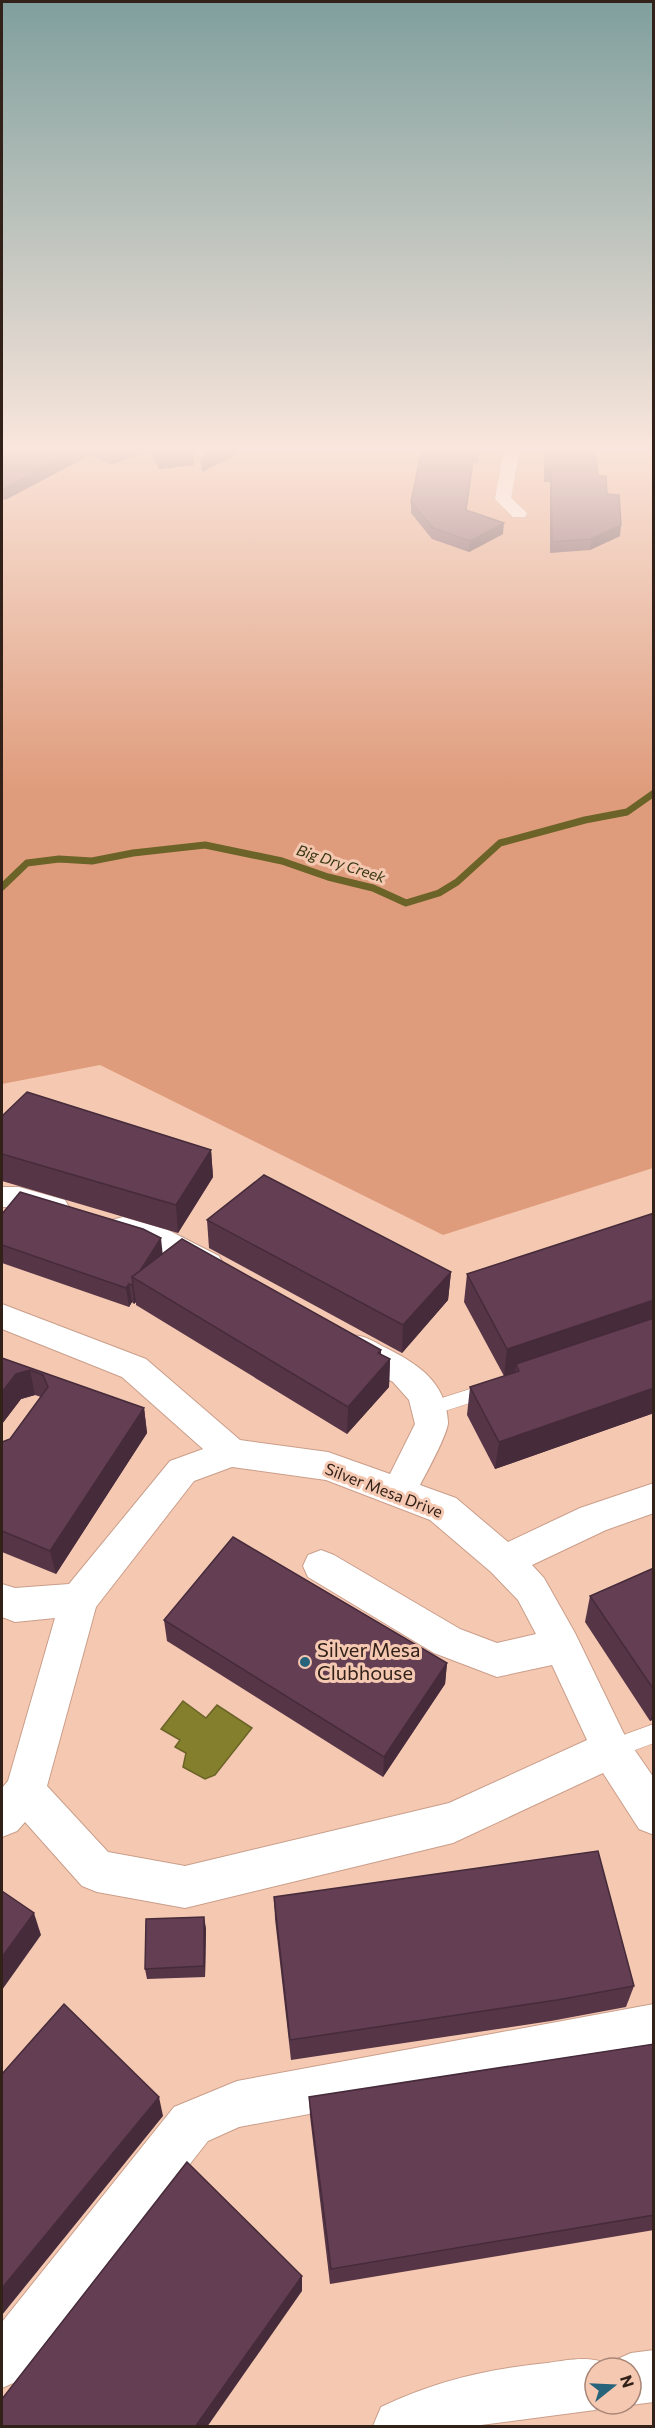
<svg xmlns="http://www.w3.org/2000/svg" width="655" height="2428" viewBox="0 0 655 2428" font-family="Commissioner,sans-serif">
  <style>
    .green { fill: #df9c7c }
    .water { fill: #837f2d; stroke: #6b6327; stroke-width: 1.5 }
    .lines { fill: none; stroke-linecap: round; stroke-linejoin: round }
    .stream { stroke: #6b6327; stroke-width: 7 }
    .service-casing { stroke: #ca9e8a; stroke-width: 1 }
    .minor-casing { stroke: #ca9e8a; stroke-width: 2 }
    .service { fill: #fff; fill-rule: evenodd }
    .minor { fill: #fff; fill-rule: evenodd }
    .wall { fill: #563547 }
    .shaded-wall { fill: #462b3a }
    .building { fill: #643e53; stroke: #462b3a; stroke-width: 1.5 }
    .poi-dot { fill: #27647b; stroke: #f5c8b2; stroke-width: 2 }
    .labels { text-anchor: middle; stroke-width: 6; stroke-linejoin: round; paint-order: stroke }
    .far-water-label { font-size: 15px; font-style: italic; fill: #393815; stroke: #f5c8b2 }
    .street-label { font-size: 16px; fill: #322119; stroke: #f5c8b2 }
    .near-poi-label { font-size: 20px; fill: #322119; stroke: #f5c8b2; text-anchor: start }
  </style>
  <rect width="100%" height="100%" fill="#f5c8b2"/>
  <!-- green -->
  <path class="green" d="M2 449H653V1168L443 1235 100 1065 2 1084Z"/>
  <!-- water -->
  <path class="water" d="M183 1701 206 1718 217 1705 252 1728 215 1775 205 1779 183 1767 186 1753 175 1747 180 1740 161 1729Z"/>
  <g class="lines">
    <!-- stream -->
    <path class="stream" d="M2 887 27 863 59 859 92 861 133 853 205 845 282 861 328 877 373 888 406 903 439 893 457 882 500 843 585 820 627 812 654 793"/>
    <defs>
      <g id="service">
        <path d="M489 1383 495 1385 497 1390 495 1395 429 1416 423 1414 421 1409 423 1404Z"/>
        <path d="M654 1724V1743L611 1759 604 1756 601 1749 604 1742Z"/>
      </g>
      <g id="minor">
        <path d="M504 449H520L511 498 527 513 525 517H513L495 499Z"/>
        <path d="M2 1187H19L65 1200 69 1207 65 1214 54 1218 19 1207H2Z"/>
        <path d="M123 1217 168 1230 219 1256 223 1264 219 1272 208 1275 146 1246 112 1236 108 1228 112 1220Z"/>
        <path d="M2 1304 146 1359 240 1440 328 1452 390 1474 415 1424 409 1400 393 1382 344 1355 339 1346 344 1337C360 1332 371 1340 386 1348 418 1364 446 1382 448 1422 449 1431 426 1474 420 1485L456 1498 508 1542 580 1508 654 1483V1513L606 1530 532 1565 544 1578 575 1633 625 1736 654 1778V1835L639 1829 603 1773 453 1843 185 1908 97 1892 82 1886 25 1822 17 1831 2 1837V1788L8 1781 55 1618 15 1622 2 1617V1584L15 1588 69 1584 170 1461 203 1449 122 1377 2 1329ZM232 1467 326 1480 430 1520 491 1572 518 1600 536 1634 497 1643 460 1629 334 1555 321 1550 308 1555 303 1566 308 1577 434 1653 497 1677 552 1665 587 1740 449 1803 185 1866 108 1852 47 1786 96 1607 194 1481Z"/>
        <path d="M654 2004V2050L239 2127 208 2141 20 2380 2 2388V2322L174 2107 237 2081Z"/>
        <path d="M654 2350V2402L631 2405 628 2404H631V2368H595V2404H610L595 2410 473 2426H373L381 2407C435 2381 488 2369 547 2363 571 2360 588 2355 611 2365L613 2361 631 2353Z"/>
      </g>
    </defs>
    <!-- service casing -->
    <use href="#service" class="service-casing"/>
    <!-- minor casing -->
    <use href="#minor" class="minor-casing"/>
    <!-- service -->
    <use href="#service" class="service"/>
    <!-- minor -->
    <use href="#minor" class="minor"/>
  </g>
  <!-- wall -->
  <g class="wall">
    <path d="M2 449H192L194 455V465L159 469 149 452 111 464 90 455 7 499Z"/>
    <path d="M479 449 478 463H473L466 511 503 534 469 552 432 539 411 513V502Z"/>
    <path d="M545 449H595L598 476 607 494 620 536 590 550 550 553V482H544Z"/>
    <path d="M2 1116 211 1150 213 1177 178 1233 2 1181Z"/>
    <path d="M654 1213V1413L495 1469 467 1415 470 1387 504 1376 464 1302 467 1274Z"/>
    <path d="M2 1214 163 1254 381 1350V1355L390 1359 389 1387 347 1434 136 1305V1302L134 1304 132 1302 129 1307 2 1263Z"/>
    <path d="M207 1220 451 1272 448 1300 402 1353 209 1248Z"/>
    <path d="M2 1358 144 1408 147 1433 56 1574 2 1552V1442L10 1439 41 1397 35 1395 21 1399 2 1424Z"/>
    <path d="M654 1568V1719L650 1721 585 1622 590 1596Z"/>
    <path d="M164 1620 447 1663 445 1684 383 1777 167 1641Z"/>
    <path d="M274 1897 634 1986 626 2007 551 2021 291 2060 275 1919Z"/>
    <path d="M206 1928 205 1977 147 1979 145 1969Z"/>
    <path d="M654 2044V2230L330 2284 310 2116 309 2097Z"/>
  </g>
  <!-- shaded-wall -->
  <g class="shaded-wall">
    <path d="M81 449H90V455L7 499 2 500V489Z"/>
    <path d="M126 449H149V452L111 464 110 454Z"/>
    <path d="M226 449H247L202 472 201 462Z"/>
    <path d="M474 453 473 463 465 521 466 510Z"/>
    <path d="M194 455V465L159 469 158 458Z"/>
    <path d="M504 523 503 534 469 552 470 541Z"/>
    <path d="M621 525 620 536 590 550 591 539Z"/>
    <path d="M211 1150 213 1177 178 1233 176 1205Z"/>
    <path d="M161 1238 163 1257 135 1279Z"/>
    <path d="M451 1272 448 1300 402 1353 403 1325Z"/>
    <path d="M133 1283 136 1302 134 1304 132 1285Z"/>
    <path d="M129 1284 132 1302 129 1307 126 1288Z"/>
    <path d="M654 1300 653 1326 516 1364 515 1373 504 1376 507 1349Z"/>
    <path d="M381 1350V1370L390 1359 389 1387 347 1434 348 1407 378 1353Z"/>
    <path d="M30 1370 35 1395 21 1399 2 1424V1392L16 1374Z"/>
    <path d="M654 1388V1413L495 1469 499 1442Z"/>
    <path d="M144 1408 147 1433 56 1574 50 1551Z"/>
    <path d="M447 1663 445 1684 383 1777 384 1757Z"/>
    <path d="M654 1709V1719L650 1721Z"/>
    <path d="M34 1913 41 1935 2 1990V1957Z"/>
    <path d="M204 1917 206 1928 205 1977 204 1966Z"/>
    <path d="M159 2097 163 2116 2 2315V2288Z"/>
    <path d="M302 2276V2291L207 2427H195Z"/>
  </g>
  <!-- building -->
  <g class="building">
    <path d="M2 449H81L5 488 2 489Z"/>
    <path d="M100 449H126L110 454Z"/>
    <path d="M153 449H192L194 455 158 458Z"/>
    <path d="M207 449H226L201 462Z"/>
    <path d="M422 449H479V453H474L466 510 504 523 470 541 433 528 411 502Z"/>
    <path d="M546 449H595L598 476H606L607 494 619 495 621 525 591 539 552 542 551 471H545Z"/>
    <path d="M27 1092 211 1150 176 1205 2 1154V1116Z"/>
    <path d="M264 1175 451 1272 403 1325 207 1220Z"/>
    <path d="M20 1192 143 1229 161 1238 140 1271 132 1277 133 1283 132 1285 129 1284 126 1288 2 1245V1214Z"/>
    <path d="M654 1213V1300L507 1349 467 1274Z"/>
    <path d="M182 1239 381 1350 378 1353 390 1359 348 1407 132 1277Z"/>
    <path d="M654 1318V1388L499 1442 470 1387 519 1371 516 1364Z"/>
    <path d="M2 1358 144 1408 50 1551 2 1531V1442L10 1439 48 1387 43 1375 30 1370 16 1374 2 1392Z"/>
    <path d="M233 1537 447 1663 384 1757 164 1620Z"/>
    <path d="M654 1568V1690L590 1596Z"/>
    <path d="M598 1851 634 1986 557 2000 290 2040 274 1897Z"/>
    <path d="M2 1891 34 1913 2 1957Z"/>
    <path d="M204 1917V1966L145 1969 146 1919Z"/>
    <path d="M64 2004 159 2097 2 2288V2074Z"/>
    <path d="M654 2044V2215L331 2269 309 2097Z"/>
    <path d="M187 2162 302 2276 195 2427H2V2399Z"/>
  </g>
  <!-- sky -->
  <linearGradient id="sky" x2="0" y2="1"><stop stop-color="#7f9f9d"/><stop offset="0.57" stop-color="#fae6dc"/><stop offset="1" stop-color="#fae6dc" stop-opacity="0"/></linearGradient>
  <rect width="655" height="789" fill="url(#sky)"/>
  <!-- markers -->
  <circle class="poi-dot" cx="305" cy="1662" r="6"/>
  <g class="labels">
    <!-- far-water labels -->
    <g class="far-water-label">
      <text transform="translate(341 864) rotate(18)" y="5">Big Dry Creek</text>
    </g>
    <!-- street labels -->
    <g class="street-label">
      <text transform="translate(384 1490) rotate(21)" y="6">Silver Mesa Drive</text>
    </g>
    <!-- near-poi labels -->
    <g class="near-poi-label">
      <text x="317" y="1657">Silver Mesa<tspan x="317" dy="23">Clubhouse</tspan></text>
    </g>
  </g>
  <!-- border -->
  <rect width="655" height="2428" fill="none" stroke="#322119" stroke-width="6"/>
  <!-- north arrow -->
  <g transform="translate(613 2386) rotate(72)"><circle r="28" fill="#f5c8b2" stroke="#a78575" stroke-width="1.5"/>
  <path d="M0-4.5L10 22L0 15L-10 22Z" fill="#27647b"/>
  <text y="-9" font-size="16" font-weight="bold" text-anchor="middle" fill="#322119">N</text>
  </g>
</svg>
